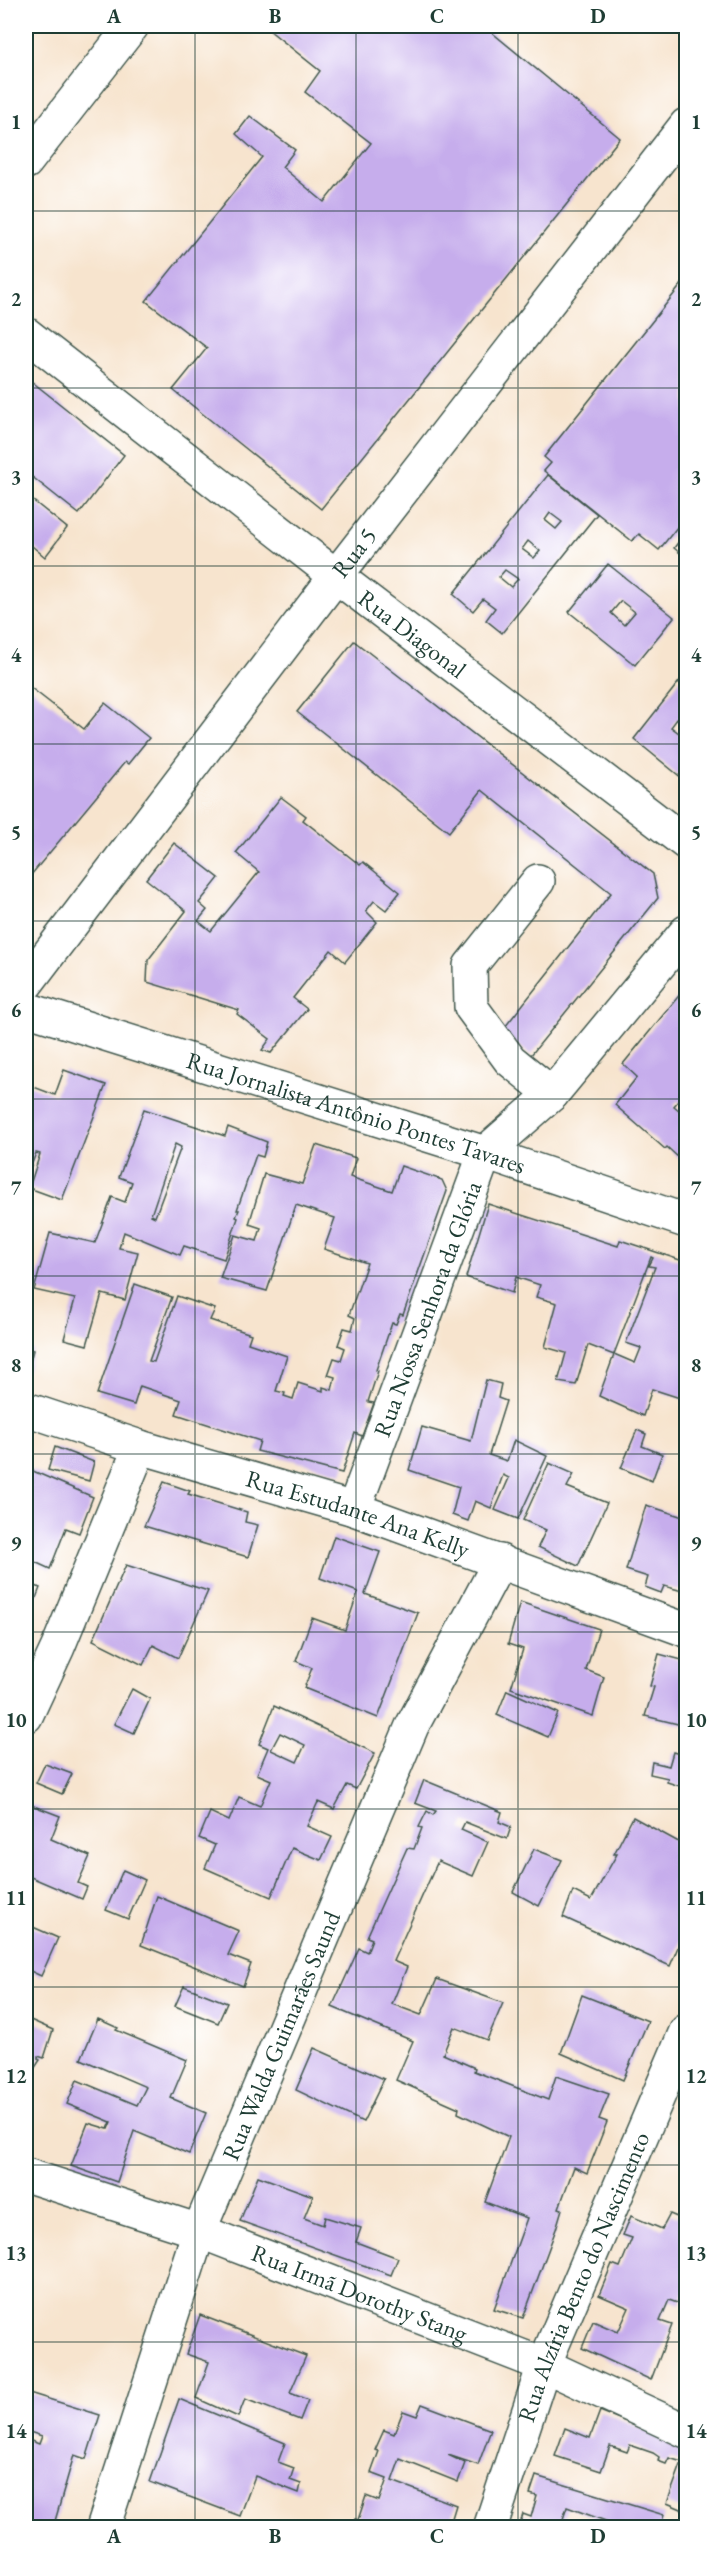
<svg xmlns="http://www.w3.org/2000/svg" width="712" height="2553" viewBox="0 0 712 2553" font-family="'EB Garamond',serif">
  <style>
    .building { fill: #c6adec; fill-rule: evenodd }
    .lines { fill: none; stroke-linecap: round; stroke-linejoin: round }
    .minor-casing { stroke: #3f564b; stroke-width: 36 }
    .minor { stroke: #fff; stroke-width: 33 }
    .grid { fill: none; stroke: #1f3d34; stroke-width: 1.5; stroke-opacity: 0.55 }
    .labels { text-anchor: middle; stroke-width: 5; stroke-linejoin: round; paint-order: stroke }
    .street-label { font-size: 24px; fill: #1f3d34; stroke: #fff }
    .neatline { fill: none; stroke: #1f3d34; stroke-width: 2 }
    .grid-label { font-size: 20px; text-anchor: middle; font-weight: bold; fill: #1f3d34 }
  </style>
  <rect width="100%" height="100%" fill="#fff"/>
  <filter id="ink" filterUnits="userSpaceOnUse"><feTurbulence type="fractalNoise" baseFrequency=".0167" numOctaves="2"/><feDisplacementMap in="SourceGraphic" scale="12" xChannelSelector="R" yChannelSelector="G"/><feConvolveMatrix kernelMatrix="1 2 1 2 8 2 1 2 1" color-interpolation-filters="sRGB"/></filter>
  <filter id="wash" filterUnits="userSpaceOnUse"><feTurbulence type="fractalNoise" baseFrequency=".008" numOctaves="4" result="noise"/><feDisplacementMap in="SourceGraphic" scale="24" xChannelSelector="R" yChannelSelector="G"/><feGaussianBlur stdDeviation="1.35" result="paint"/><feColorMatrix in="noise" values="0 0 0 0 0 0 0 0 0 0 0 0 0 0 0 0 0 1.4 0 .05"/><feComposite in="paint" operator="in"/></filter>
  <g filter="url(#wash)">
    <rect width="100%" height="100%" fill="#f7e4ce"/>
    <g id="blocks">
      <!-- building -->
      <g class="building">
        <path d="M264 26H484L620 138 321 509 173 390 207 348 146 301 262 157 236 134 250 116 295 150 282 167 324 202 371 143 305 92 320 71Z"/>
        <path d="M686 279V516L659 550 639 534 632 541 544 471 551 463 544 457Z"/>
        <path d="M26 377 124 455 79 514 26 472Z"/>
        <path d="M548 475 597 514 502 633 486 620 495 608 483 599 473 611 453 594ZM550 513 562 522 556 529 545 520ZM528 541 540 551 534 558 522 549ZM505 570 518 579 511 587 499 577Z"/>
        <path d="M26 495 67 528 45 557 26 541Z"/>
        <path d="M686 532V558L674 548Z"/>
        <path d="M608 564 674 617 635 665 569 612ZM621 601 635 612 624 625 611 613Z"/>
        <path d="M354 641 653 874 658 898 531 1055 501 1032 611 893 482 790 449 832 297 712Z"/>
        <path d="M686 673V727L677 719 671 727 683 736 686 732V775L683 779 634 739Z"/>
        <path d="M26 684 84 729 105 703 149 738 128 764 125 762 26 881Z"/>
        <path d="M281 797 306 816 303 820 360 865 363 862 400 892 386 910 374 901 366 911 377 922 345 962 331 950 293 998 307 1009 271 1053 262 1050 270 1039 237 1014 239 1010 147 982 148 960 186 911 146 879 174 843 219 878 199 903 207 910 198 921 211 931 259 872 236 853Z"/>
        <path d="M686 987V1107L678 1101 674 1106 686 1116V1151L680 1159 667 1147 665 1149 615 1105 637 1077 623 1064Z"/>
        <path d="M64 1070 106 1085 62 1200 29 1188 40 1154 36 1153 26 1179V1084L55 1095Z"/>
        <path d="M144 1109 225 1136 228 1127 267 1142 263 1157 256 1155 237 1210H239L236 1217 238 1218 224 1259 184 1246 180 1255 124 1232 119 1248 138 1252 125 1300 102 1294 87 1345 64 1339 75 1299 34 1290 50 1233 95 1243 112 1197 125 1202 132 1182 119 1177ZM175 1144 181 1147 155 1217 151 1215Z"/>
        <path d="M316 1145 356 1158 350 1177 392 1191 401 1166 442 1180 447 1191 403 1315 400 1314 396 1324 392 1323 376 1370 378 1371 368 1402 374 1403 362 1436 355 1433 342 1473 257 1451 260 1441 176 1414 181 1400 140 1386 134 1405 97 1394 135 1284 172 1297 149 1361 154 1362 177 1296 215 1309 210 1320 251 1334 248 1343 287 1356 276 1391 285 1393 284 1396 293 1399 298 1383 323 1391V1387L332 1390 335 1377 328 1375 334 1358 341 1360 345 1348 338 1345 344 1328 352 1330 355 1318 349 1315 367 1263 324 1249 335 1218 296 1205 267 1291 220 1278 235 1235 257 1241 261 1228 249 1224 264 1174 302 1184Z"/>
        <path d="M488 1204 618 1246 620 1240 686 1262V1400L652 1389 643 1416 599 1396 614 1355 588 1345 576 1385 558 1382 566 1353 545 1347 557 1303 536 1297 540 1285 516 1277 512 1293 466 1277ZM651 1257 653 1258 649 1266 655 1267 626 1343 641 1348 635 1363 614 1354Z"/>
        <path d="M26 1348 33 1350 27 1373 26 1372Z"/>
        <path d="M486 1380 501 1384 498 1398 506 1401 489 1455 507 1461 514 1440 547 1456 518 1519 495 1510 509 1478 503 1475 491 1508 475 1501 468 1521 452 1515 459 1487 409 1470 422 1427 471 1441Z"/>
        <path d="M637 1430 646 1434 642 1446 662 1454 652 1481 621 1468Z"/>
        <path d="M55 1447 94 1462 89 1481 48 1470Z"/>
        <path d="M549 1463 574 1474 567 1487 607 1503 578 1566 538 1547 546 1530 523 1520Z"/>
        <path d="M26 1468 93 1497 79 1533 66 1528 50 1569 26 1558Z"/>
        <path d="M164 1482 190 1491 188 1494 247 1512 245 1522 258 1525 248 1557 144 1526Z"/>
        <path d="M646 1505 683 1517 686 1508V1592L664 1586 661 1593 645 1587 648 1577 626 1570Z"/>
        <path d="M334 1536 380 1552 365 1594 418 1613 378 1718 304 1688 312 1668 296 1661 312 1618 345 1630 358 1592 320 1578Z"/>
        <path d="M126 1565 208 1591 178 1658 153 1645 143 1665 93 1640Z"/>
        <path d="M26 1582 40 1588 32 1608 26 1605Z"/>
        <path d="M520 1602 599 1629 586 1670 604 1677 593 1716 511 1688 523 1649 508 1644Z"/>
        <path d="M659 1654 686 1661V1726L645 1716 654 1687 650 1686Z"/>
        <path d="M132 1689 150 1699 134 1733 114 1724Z"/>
        <path d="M507 1690 558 1713 548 1737 497 1715Z"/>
        <path d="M274 1706 375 1753 356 1789 347 1785 334 1809 318 1802 307 1826 332 1837 321 1860 292 1848 271 1897 205 1868 215 1845 199 1838 210 1812 229 1821 239 1797 260 1806 271 1780 257 1774 268 1748 259 1744ZM280 1733 305 1745 297 1762 271 1750Z"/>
        <path d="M673 1752 686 1756V1788L667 1782 668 1778 650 1774 652 1762 669 1766Z"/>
        <path d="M45 1764 72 1774 62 1794 36 1783Z"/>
        <path d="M424 1780 502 1812 499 1822 511 1827 507 1839 465 1822 461 1830 488 1842 473 1876 438 1861 393 1961 407 1967 392 2004 421 2015 437 1979 503 2003 487 2040 454 2027 443 2054 475 2068 474 2071 548 2100 556 2076 609 2094 599 2119 607 2122 587 2173 574 2167 559 2208 562 2209 556 2229 523 2318 494 2309 527 2218 485 2202 509 2137 458 2113 459 2108 396 2080 413 2041 332 2007 359 1948 367 1952 372 1939 367 1937 407 1848 414 1849 422 1828 419 1827 427 1811 433 1815 436 1811 415 1803Z"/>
        <path d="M26 1803 60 1816 51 1839 90 1856 78 1883 87 1887 82 1899 26 1875Z"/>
        <path d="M633 1817 686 1846V1928L670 1966 563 1917 573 1891 591 1900 617 1854H614Z"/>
        <path d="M534 1849 562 1860 539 1906 513 1892Z"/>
        <path d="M123 1870 145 1880 128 1919 106 1910Z"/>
        <path d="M157 1896 239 1931 228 1955 251 1964 243 1986 141 1945Z"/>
        <path d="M26 1924 58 1938 41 1976 26 1969Z"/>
        <path d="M184 1986 227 2003 218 2023 175 2006Z"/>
        <path d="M582 1995 648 2021 623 2080 561 2053Z"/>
        <path d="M26 2018 53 2030 44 2058 38 2056V2059L40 2060 34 2069 26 2065Z"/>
        <path d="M98 2019 118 2028 116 2030 187 2060 171 2098 206 2113 189 2154 134 2131 117 2182 71 2166 88 2123 108 2129 111 2122 67 2104 77 2080 137 2105 146 2087 81 2059Z"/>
        <path d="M314 2048 384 2079 363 2122 296 2090Z"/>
        <path d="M258 2176 313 2196 304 2218 323 2225 325 2217 361 2228 356 2242 398 2258 391 2275 240 2221Z"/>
        <path d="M686 2198V2293L684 2292 680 2304 669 2300 660 2321 672 2325 651 2380 582 2348 593 2321 618 2332 629 2308 599 2295 612 2264 620 2267 632 2238 623 2235 631 2216 662 2229 670 2214 677 2217Z"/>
        <path d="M200 2315 306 2356 290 2393 308 2400 300 2420 245 2399 238 2417 196 2398 209 2362 186 2354Z"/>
        <path d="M26 2392 100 2415 86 2459 74 2455 53 2528H26V2439L39 2444 42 2436 26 2431Z"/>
        <path d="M179 2399 285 2443 278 2462 294 2468 290 2480 301 2484 299 2493 255 2476 240 2516 150 2482Z"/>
        <path d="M422 2404 491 2430 478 2465 448 2455 465 2463 458 2482 400 2459 392 2481 456 2505 449 2528H352L355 2519 358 2520 366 2496 379 2501 387 2479 371 2473 379 2451 375 2450 384 2430 394 2434 403 2411 417 2416Z"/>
        <path d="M600 2411 686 2447V2511L667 2503 682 2462 669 2458 666 2464 658 2461 659 2457 653 2453 630 2445 627 2452 610 2446 601 2471 555 2456 565 2428 590 2438Z"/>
        <path d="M536 2476 664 2515 660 2528H625L567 2507 560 2528H519L523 2514 531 2517 537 2496 530 2494Z"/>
      </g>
    </g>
  </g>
  <g filter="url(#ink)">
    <use href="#blocks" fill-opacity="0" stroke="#3f564b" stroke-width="1.5"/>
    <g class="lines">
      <defs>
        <g id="minor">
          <path d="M26 162 132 26"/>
          <path id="s1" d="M26 334 336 576 686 843"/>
          <path d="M538 881 470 966 471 1007 510 1060 552 1094"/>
          <path id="s2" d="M26 984 336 576 686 125"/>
          <path id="s3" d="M26 1009 485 1153 686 1221"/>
          <path id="s4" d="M26 1409 140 1447 354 1509 686 1630"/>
          <path id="s5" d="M354 1509 485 1153 552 1094 686 932"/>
          <path d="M26 1716 58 1647 140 1447"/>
          <path id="s6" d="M26 2175 199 2231 544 2365 686 2431"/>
          <path id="s7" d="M103 2528 199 2231 412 1726 500 1561"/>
          <path id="s8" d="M490 2528 544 2365 686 2031"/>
        </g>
      </defs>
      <!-- minor casing -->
      <use href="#minor" class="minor-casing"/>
      <!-- minor -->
      <use href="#minor" class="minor"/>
    </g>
  </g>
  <!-- grid -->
  <path class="grid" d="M195 26V2528M356 26V2528M518 26V2528M26 211H686M26 388H686M26 566H686M26 744H686M26 921H686M26 1099H686M26 1276H686M26 1454H686M26 1632H686M26 1809H686M26 1987H686M26 2165H686M26 2342H686"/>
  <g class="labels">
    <!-- street labels -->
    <g class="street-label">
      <text dy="8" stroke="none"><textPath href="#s2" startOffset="542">Rua 5</textPath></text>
      <text dy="8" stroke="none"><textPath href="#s1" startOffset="489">Rua Diagonal</textPath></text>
      <text dy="8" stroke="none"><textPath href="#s3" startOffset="346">Rua Jornalista Antônio Pontes Tavares</textPath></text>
      <text dy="8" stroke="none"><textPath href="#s5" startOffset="213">Rua Nossa Senhora da Glória</textPath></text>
      <text dy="8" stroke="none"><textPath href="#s4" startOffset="348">Rua Estudante Ana Kelly</textPath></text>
      <text dy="8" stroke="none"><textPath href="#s7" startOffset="524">Rua Walda Guimarães Saund</textPath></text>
      <text dy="8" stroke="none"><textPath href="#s8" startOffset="268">Rua Alzíria Bento do Nascimento</textPath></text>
      <text dy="8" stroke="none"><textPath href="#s6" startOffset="354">Rua Irmã Dorothy Stang</textPath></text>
    </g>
  </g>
  <!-- margin -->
  <rect width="712" height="2553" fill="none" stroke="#fff" stroke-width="66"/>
  <rect x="33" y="33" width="646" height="2487" class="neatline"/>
  <g class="grid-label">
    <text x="114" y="23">A</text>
    <text x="275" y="23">B</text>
    <text x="437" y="23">C</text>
    <text x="598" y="23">D</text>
    <text x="16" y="129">1</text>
    <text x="696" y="129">1</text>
    <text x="16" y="306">2</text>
    <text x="696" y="306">2</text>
    <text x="16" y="484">3</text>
    <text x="696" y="484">3</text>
    <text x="16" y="662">4</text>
    <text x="696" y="662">4</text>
    <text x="16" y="839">5</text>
    <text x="696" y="839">5</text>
    <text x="16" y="1017">6</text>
    <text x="696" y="1017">6</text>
    <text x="16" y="1195">7</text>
    <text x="696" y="1195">7</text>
    <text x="16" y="1372">8</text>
    <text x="696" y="1372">8</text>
    <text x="16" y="1550">9</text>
    <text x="696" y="1550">9</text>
    <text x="16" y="1727">10</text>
    <text x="696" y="1727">10</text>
    <text x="16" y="1905">11</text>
    <text x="696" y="1905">11</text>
    <text x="16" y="2083">12</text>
    <text x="696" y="2083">12</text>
    <text x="16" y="2260">13</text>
    <text x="696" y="2260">13</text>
    <text x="16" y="2438">14</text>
    <text x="696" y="2438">14</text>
    <text x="114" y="2543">A</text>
    <text x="275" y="2543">B</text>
    <text x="437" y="2543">C</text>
    <text x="598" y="2543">D</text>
  </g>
</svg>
